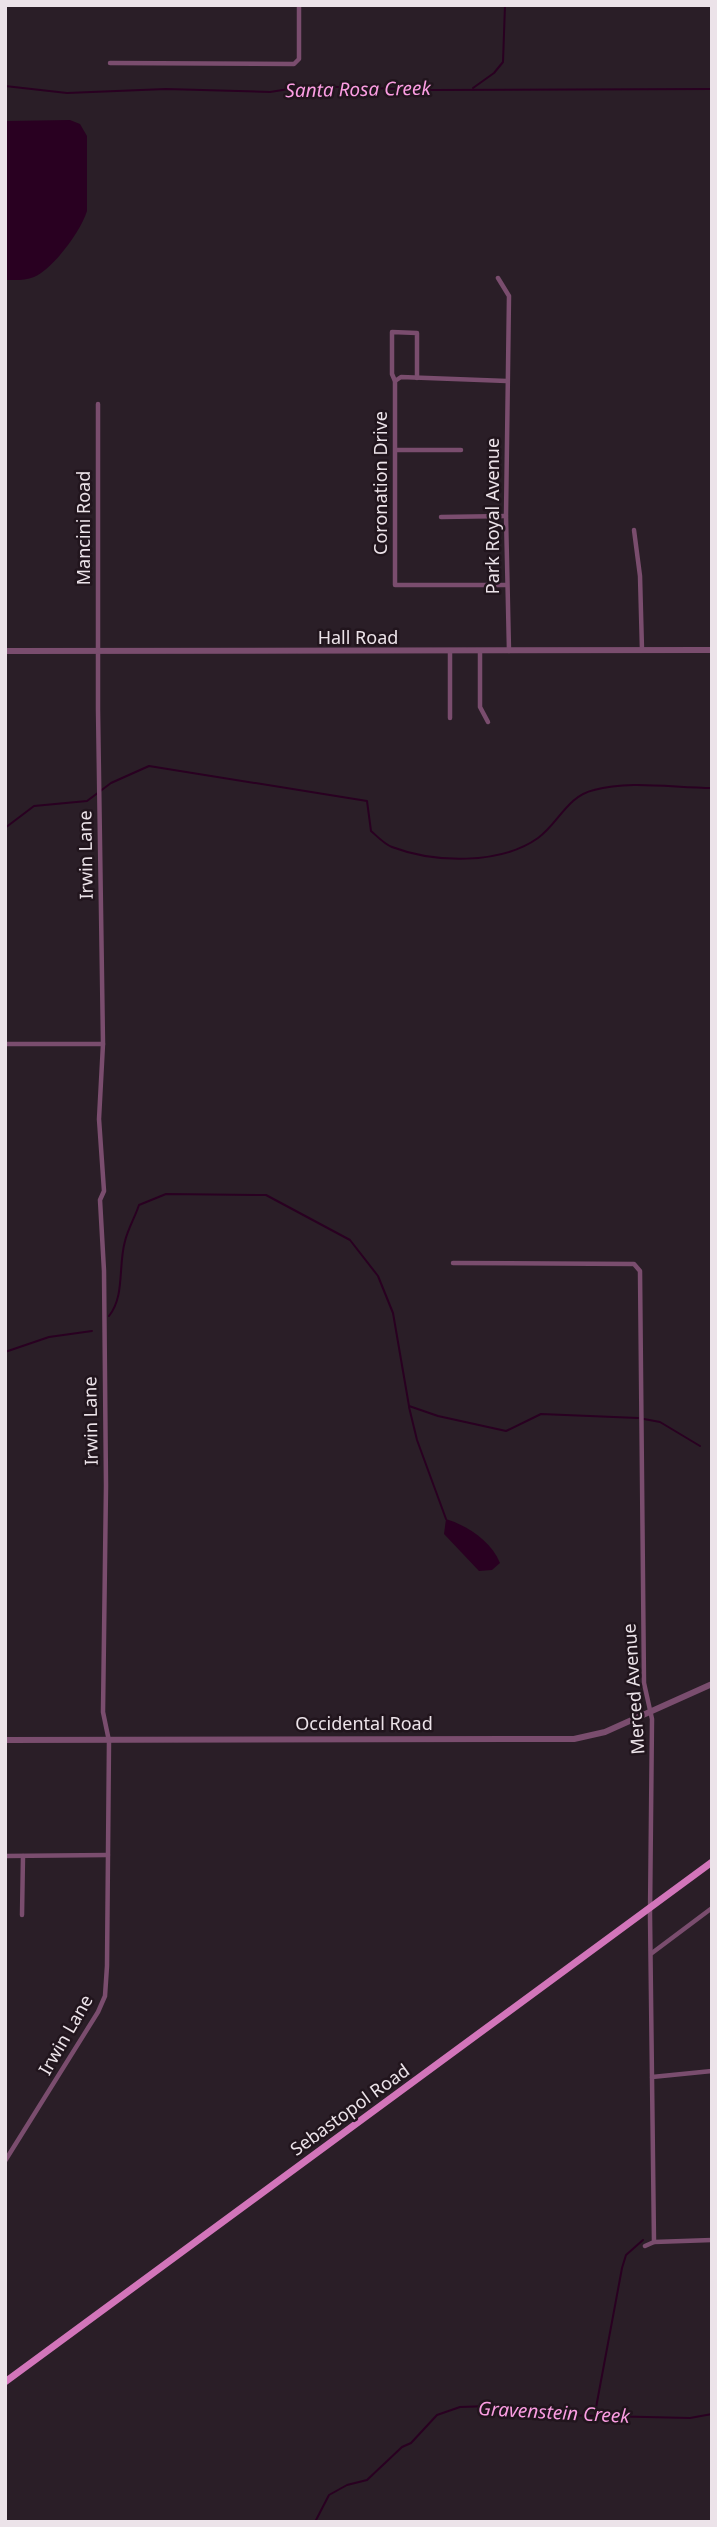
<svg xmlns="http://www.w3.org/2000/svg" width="717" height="2527" viewBox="0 0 717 2527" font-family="'Noto Sans',sans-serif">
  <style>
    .water { fill: #290021 }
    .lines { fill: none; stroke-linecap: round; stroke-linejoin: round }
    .stream { stroke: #290021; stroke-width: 2 }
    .minor { stroke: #7a4d6e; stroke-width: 4.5 }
    .tertiary { stroke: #7a4d6e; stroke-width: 6 }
    .primary { stroke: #d275ba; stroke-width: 7 }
    .labels { text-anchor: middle; stroke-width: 5; stroke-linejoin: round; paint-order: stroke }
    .street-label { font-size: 18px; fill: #ece3e9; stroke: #21151d }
    .water-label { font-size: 19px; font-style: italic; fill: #fb9de2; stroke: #21151d }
  </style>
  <rect width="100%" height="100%" fill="#2a1e27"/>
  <!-- water -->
  <g class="water">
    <path d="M70 120 80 124 87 136V211C81 231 53 269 34 277 25 281 14 280 5 280V121Z"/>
    <path d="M446 1519C468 1526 491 1541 500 1563L492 1570 479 1571 444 1534Z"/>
  </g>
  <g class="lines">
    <!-- stream -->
    <g class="stream">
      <path d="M5 86 67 93 166 89 270 92 308 86 432 90 712 89"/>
      <path d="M473 88 494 73 503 62 505 5"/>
      <path d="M5 828 34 806 87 801 111 783 149 766 367 801 371 831C377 836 384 844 392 847 434 863 500 865 538 838 558 824 567 796 594 790 630 780 674 788 712 788"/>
      <path d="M109 1316C125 1296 118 1266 125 1241 128 1229 135 1217 139 1205L166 1194 266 1195 350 1240 378 1276 393 1313 409 1406 438 1416 506 1431 541 1414 638 1418"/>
      <path d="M5 1352 49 1337 92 1331"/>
      <path d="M409 1407 417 1440 446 1519"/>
      <path d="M644 1419 660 1422 700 1446"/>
      <path d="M595 2413 622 2268 626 2255 643 2240"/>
      <path d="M315 2522 329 2495 347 2485 367 2480 402 2447 411 2443 437 2415 460 2407 489 2406 517 2414 539 2408 558 2415 690 2418 712 2414"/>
    </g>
    <!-- minor -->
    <g class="minor">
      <path d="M110 63 294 64 299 59V5"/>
      <path d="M498 278 509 296 506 516 509 651"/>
      <path d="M417 378V333L392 332V374L395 381V585H506"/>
      <path d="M395 381 401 377 507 381"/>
      <path d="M396 450H461"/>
      <path d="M441 517 506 516"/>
      <path d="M634 530 640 576 642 650"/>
      <path d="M480 652V707L488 722"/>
      <path d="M450 718V652"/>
      <path d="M5 1044H103"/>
      <path d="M453 1263 634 1264 640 1271 644 1683 652 1719 650 1915 654 2242 645 2246"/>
      <path d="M5 1856 108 1855"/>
      <path d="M22 1915 23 1856"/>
      <path d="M652 1953 712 1908"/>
      <path d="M652 2077 712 2071"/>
      <path d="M5 2161 98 2012 105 1996 107 1966 109 1741 103 1712 106 1486 104 1271 100 1200 104 1191 99 1119 103 1044 98 709V404"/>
      <path d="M654 2242 712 2240"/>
    </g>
    <!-- tertiary -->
    <g class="tertiary">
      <path d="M5 651 712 650"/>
      <path d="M5 1740 574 1739 605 1732 712 1684"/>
    </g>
    <!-- primary -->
    <path class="primary" d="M5 2382 712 1862"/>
  </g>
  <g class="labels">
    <!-- street labels -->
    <g class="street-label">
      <text transform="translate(381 483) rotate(-90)" y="6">Coronation Drive</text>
      <text transform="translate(493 516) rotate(-90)" y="6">Park Royal Avenue</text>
      <text transform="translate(84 528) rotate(-90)" y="6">Mancini Road</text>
      <text x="358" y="644">Hall Road</text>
      <text transform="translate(86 855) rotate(-91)" y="6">Irwin Lane</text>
      <text transform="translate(91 1421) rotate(-91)" y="6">Irwin Lane</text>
      <text transform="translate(634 1689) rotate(-94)" y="6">Merced Avenue</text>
      <text x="364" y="1730">Occidental Road</text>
      <text transform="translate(66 2035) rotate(-60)" y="6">Irwin Lane</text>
      <text transform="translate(350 2110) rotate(-36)" y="6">Sebastopol Road</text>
    </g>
    <!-- water labels -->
    <g class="water-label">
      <text transform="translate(358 89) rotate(-1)" y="7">Santa Rosa Creek</text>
      <text transform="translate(554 2412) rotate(3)" y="7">Gravenstein Creek</text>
    </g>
  </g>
  <!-- border -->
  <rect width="717" height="2527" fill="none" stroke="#ece3e9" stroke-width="14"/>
</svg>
